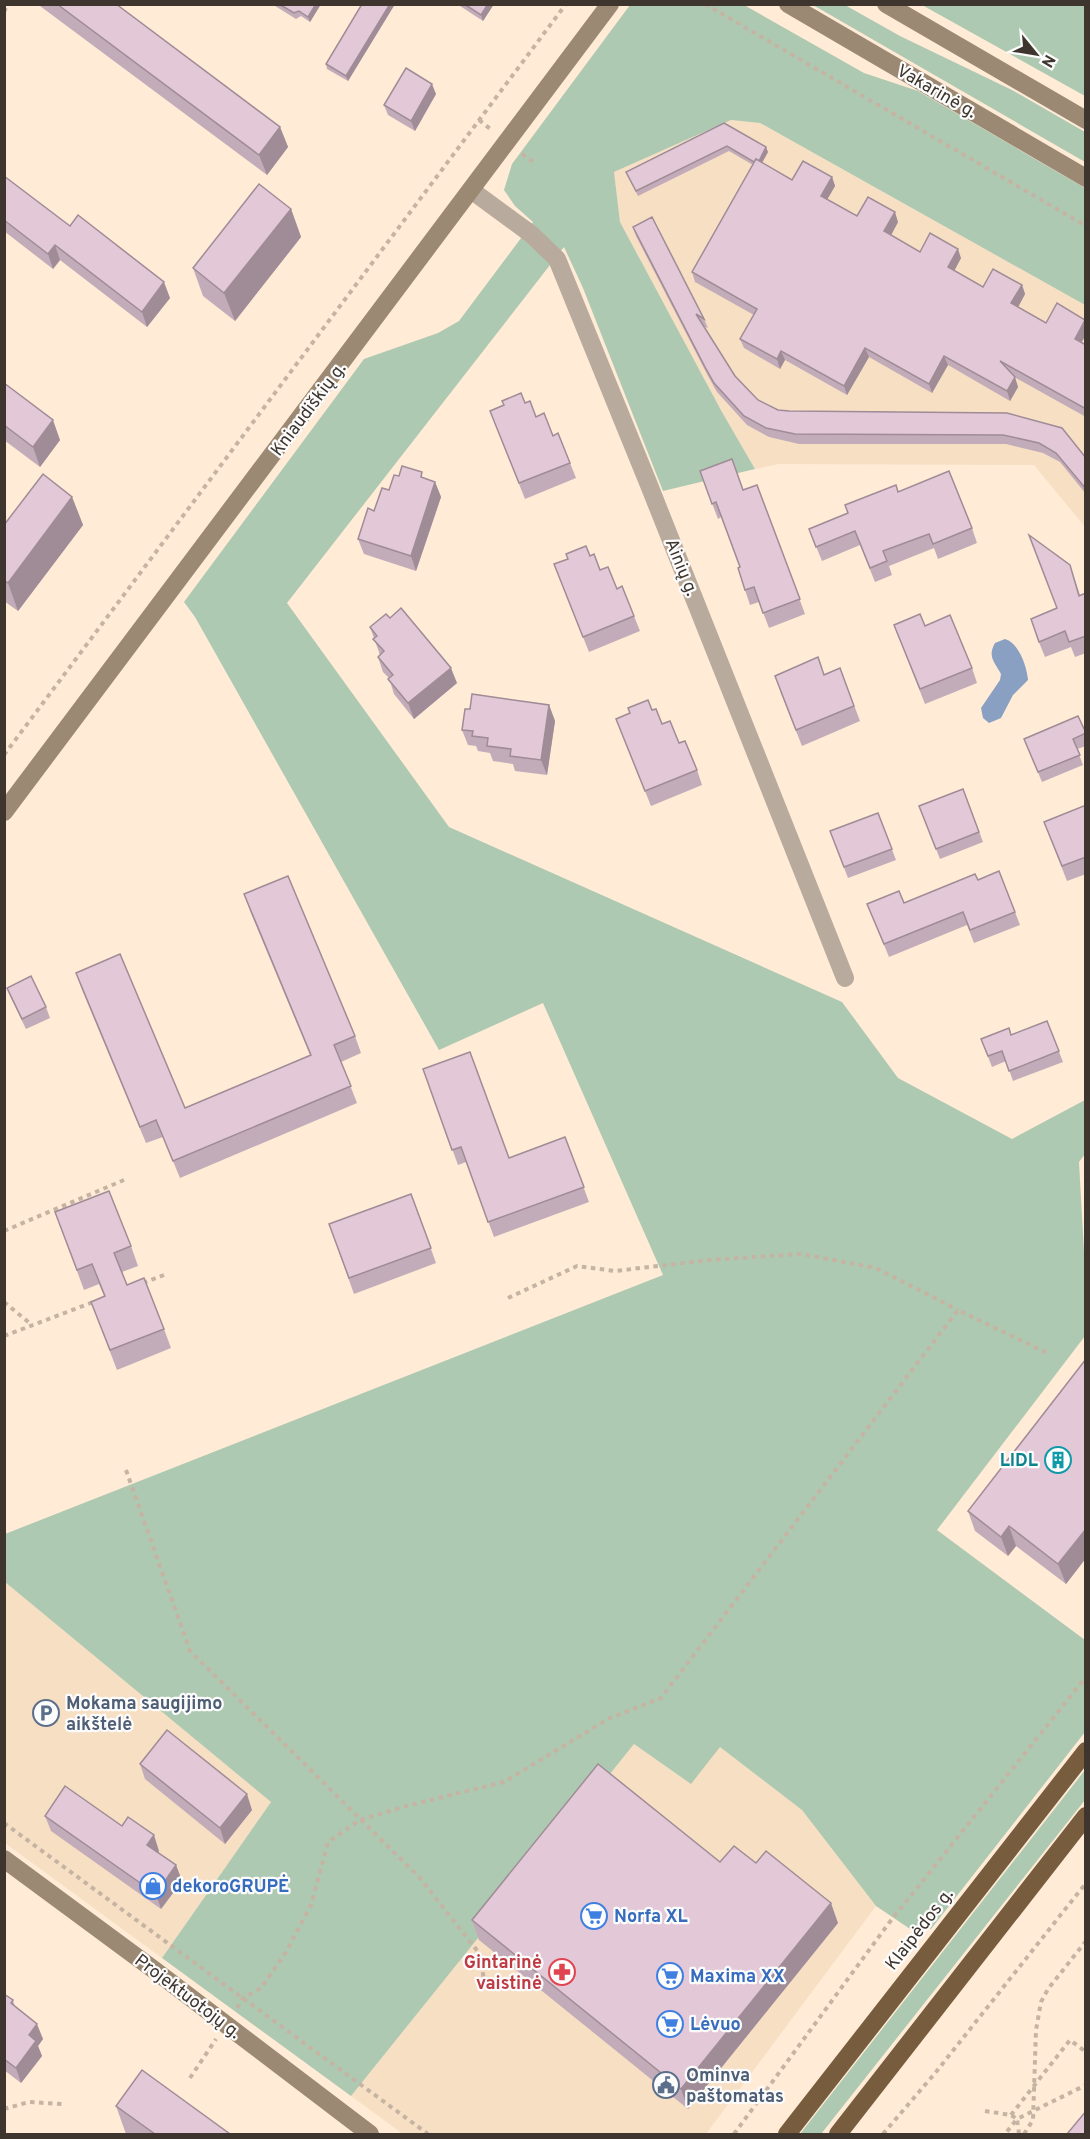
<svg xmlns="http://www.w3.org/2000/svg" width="1090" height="2139" viewBox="0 0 1090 2139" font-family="Overpass,sans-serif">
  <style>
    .built { fill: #f7dfc4 }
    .green { fill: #aec9b1 }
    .water { fill: #89a0c3 }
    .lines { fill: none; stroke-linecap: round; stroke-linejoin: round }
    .path { stroke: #c5b4a3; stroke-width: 4; stroke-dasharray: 4.5 4.5; stroke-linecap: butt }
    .street { stroke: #b8aa9c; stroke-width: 18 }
    .secondary { stroke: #9c8973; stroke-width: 18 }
    .highway { stroke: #775c3d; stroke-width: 18 }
    .wall { fill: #c3acb9 }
    .shaded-wall { fill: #9f8c96 }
    .building { fill: #e3c8d7; stroke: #9f8c96; stroke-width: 1.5 }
    .labels { text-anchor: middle; stroke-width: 4.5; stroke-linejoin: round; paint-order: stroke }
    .street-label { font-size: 18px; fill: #3e362e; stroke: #fcfcfc }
    .culture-label { font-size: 18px; font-weight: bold; fill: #0d838f; stroke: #fcfcfc; text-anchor: end }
    .service-label { font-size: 18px; font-weight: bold; fill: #4e5e75; stroke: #fcfcfc; text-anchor: start }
    .shop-label { font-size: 18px; font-weight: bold; fill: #366cbe; stroke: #fcfcfc; text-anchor: start }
    .health-label { font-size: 18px; font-weight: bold; fill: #be3a42; stroke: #fcfcfc; text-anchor: end }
  </style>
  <rect width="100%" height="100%" fill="#ffebd6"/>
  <!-- built -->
  <g class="built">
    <path d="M731 120 760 123 1085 305V527L1034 465 779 464 755 469 722 412 620 222 614 172Z"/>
    <path d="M5 1582 271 1802 162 1958 5 1843Z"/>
    <path d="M634 1744 690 1783 719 1746 802 1810 876 1906 706 2134H403L351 2096Z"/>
  </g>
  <!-- green -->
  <g class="green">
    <path d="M630 5H744L864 73 918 91 1085 188V305L760 123 731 120 614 172 620 222 722 412 755 469 663 491 583 288 564 247 287 603 449 827 842 1002 898 1078 1012 1139 1085 1100V1154L1079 1162 1085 1270V1336L937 1530 1085 1640V1732L931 1929 913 1931 876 1906 802 1810 720 1747 691 1784 634 1744 351 2096 162 1958 271 1802 5 1582V1534L663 1275 543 1003 439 1050 195 617 184 602 364 359 438 333 459 321 533 222 515 206 504 190 512 164Z"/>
    <path d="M813 5H845L900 36 1012 90 1085 132V162Z"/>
    <path d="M922 5H1085V96Z"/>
    <path d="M1085 1770V1800L821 2134H800Z"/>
  </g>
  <!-- water -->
  <path class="water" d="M1005 639C1019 643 1027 667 1028 680L1013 695 1001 718 989 723 983 718 981 708 1000 680 1001 674C995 662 987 657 995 643Z"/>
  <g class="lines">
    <!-- path -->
    <g class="path">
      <path d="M705 4 1086 226"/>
      <path d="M4 12 8 4"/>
      <path d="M479 120 493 131"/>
      <path d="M522 154 535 163"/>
      <path d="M4 755 566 4"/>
      <path d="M4 1231 124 1180"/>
      <path d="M143 1283 164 1275"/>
      <path d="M508 1298 577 1266 615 1271 709 1260 801 1254 876 1268 958 1310"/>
      <path d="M4 1302 32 1325"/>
      <path d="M4 1336 96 1301"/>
      <path d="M126 1470 190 1651 420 1878 479 1953 484 1979"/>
      <path d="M4 1823 428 2134"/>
      <path d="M237 2008 243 1998 261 1988 286 1952 311 1905 328 1842 360 1820 410 1805 504 1782 608 1719 661 1698 958 1310 1049 1354"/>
      <path d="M190 2078 216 2039"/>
      <path d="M4 2109 29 2102 62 2104"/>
      <path d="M985 2111 1011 2115 1017 2119 1005 2134"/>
      <path d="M1011 2115 1070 2040 1086 2052"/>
      <path d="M734 2134 889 1923 1086 1677"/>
      <path d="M883 2134 936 2072 1086 1883"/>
      <path d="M1019 2134 1017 2119 1086 2085"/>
      <path d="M1024 2134 1033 2120 1036 2030 1041 2002 1048 1989 1086 1941"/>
    </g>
    <!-- street -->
    <path class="street" d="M471 190 531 234 557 259 649 485 845 978"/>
    <!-- secondary -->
    <g class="secondary">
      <path d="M788 4 1086 178"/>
      <path d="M886 4 1086 120"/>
      <path d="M4 812 610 4"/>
      <path d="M4 1859 153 1969 370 2134"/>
    </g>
    <!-- highway -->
    <g class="highway">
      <path d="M787 2134 1086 1751"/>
      <path d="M838 2134 1086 1816"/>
    </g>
  </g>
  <!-- wall -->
  <g class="wall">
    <path d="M40 4H116L280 127 288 147 267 175 40 6Z"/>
    <path d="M272 4H321L310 22 301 16 296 19Z"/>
    <path d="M362 4H395L348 81 327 69 326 64Z"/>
    <path d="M457 4H494L483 21Z"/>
    <path d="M436 94 415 131 388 115 384 105Z"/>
    <path d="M724 123 768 152 762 163 792 180 832 177 835 186 827 200 857 216 898 222 891 235 920 252 961 258 954 271 983 287 1022 285 1025 294 1018 307 1046 323 1085 320 1086 335 1081 342 1086 345V417L1014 377 1018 387 1010 401 948 365 932 393 869 357 847 395 785 360 780 369 744 348 740 339 754 315 695 282 692 272 753 165 729 151 638 196 626 172Z"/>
    <path d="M4 176 70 226 170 298 147 327 60 260 53 269 4 231Z"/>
    <path d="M291 209 301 237 235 321 203 296 193 268Z"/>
    <path d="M633 227 704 319 708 328 703 326 735 376 758 400 778 410 789 411 1007 413 1086 458V494L1060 462 1043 453 1006 444H799L769 437 747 425 717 392 708 376 636 236Z"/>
    <path d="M4 383 60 440 40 467 4 440Z"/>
    <path d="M525 403 553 436 570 463 576 478 525 499 490 411Z"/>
    <path d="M700 471 743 490 757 485 805 614 769 628 759 602 750 605 745 590 740 567 721 517 718 519Z"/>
    <path d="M399 476 424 478 435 482 441 497 416 571 364 554 358 539 374 511Z"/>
    <path d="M898 492 972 528 977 543 938 559 934 548 889 566 892 575 875 582 860 545 822 561 809 529Z"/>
    <path d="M72 497 83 525 18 611 4 601V525Z"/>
    <path d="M554 564 600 570 617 589 634 616 640 631 589 652Z"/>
    <path d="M1070 565 1080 595 1086 593V653L1075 657 1071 647 1045 657 1036 635 1057 608Z"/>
    <path d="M894 625 925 626 972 668 977 683 925 704Z"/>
    <path d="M370 627 457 683 414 719 394 694 389 678 383 672 378 657 380 655Z"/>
    <path d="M840 668 860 721 802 746 780 691Z"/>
    <path d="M549 705 555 721 547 775 515 771 513 764 493 761 490 753 478 751 476 746 468 745 462 730 470 709Z"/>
    <path d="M652 710 679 743 697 770 702 785 651 806 616 719Z"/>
    <path d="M1086 733V746L1077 749 1083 765 1042 782 1024 739Z"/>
    <path d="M963 789 983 842 940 859 919 806Z"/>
    <path d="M1086 805V874L1067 881 1044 822Z"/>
    <path d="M878 813 896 860 848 878 830 831Z"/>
    <path d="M978 880 1015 912 1020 925 974 943 967 925 889 957 867 904 904 903Z"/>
    <path d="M244 894 355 1036 361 1053 341 1062 357 1103 180 1178 163 1137 146 1143 82 990 76 973 185 1108 310 1055 250 911Z"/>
    <path d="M7 988 46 1007 50 1018 26 1029 11 998Z"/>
    <path d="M1047 1021 1063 1062 1013 1081 1006 1061 992 1067 981 1039 1011 1035Z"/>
    <path d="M423 1069 509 1158 565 1137 589 1202 494 1237 466 1162 458 1165Z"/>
    <path d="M411 1194 436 1263 354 1294 329 1224Z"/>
    <path d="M55 1212 131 1246 138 1266 122 1272 127 1285 164 1329 171 1348 117 1370 91 1302 104 1296 99 1284 84 1290Z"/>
    <path d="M1086 1359V1558L1066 1584 1016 1546 1008 1556 975 1531 968 1511Z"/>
    <path d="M140 1764 252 1810 225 1844 145 1779Z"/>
    <path d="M45 1816 122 1826 159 1851 158 1852 176 1865 182 1881 161 1909 51 1831Z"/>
    <path d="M720 1862 756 1863 838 1923 688 2109 479 1940 472 1920Z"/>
    <path d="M4 1994 13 2000 15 2007 43 2039 38 2046 42 2056 21 2083 4 2070Z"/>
    <path d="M116 2106 230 2134H126Z"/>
  </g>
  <!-- shaded-wall -->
  <g class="shaded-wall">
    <path d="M316 4H321L310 22 308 17Z"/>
    <path d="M390 4H395L348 81 346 76Z"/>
    <path d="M488 4H494L483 21 481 15Z"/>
    <path d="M432 84 436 94 415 131 411 121Z"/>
    <path d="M280 127 288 147 267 175 259 155Z"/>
    <path d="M766 147 768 152 759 168 757 163Z"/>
    <path d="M832 177 835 186 824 205 821 196Z"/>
    <path d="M291 209 301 237 235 321 224 293Z"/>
    <path d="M895 212 898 222 888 241 884 231Z"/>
    <path d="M55 245 60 260 53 269 48 254Z"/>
    <path d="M958 249 961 258 951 277 948 267Z"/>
    <path d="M164 282 170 298 147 327 142 312Z"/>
    <path d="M1022 285 1025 294 1015 313 1011 303Z"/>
    <path d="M1086 320V335L1078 348 1075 339Z"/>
    <path d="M865 348 869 357 847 395 844 386Z"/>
    <path d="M781 351 785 360 780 369 777 359Z"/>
    <path d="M944 356 948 365 932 393 929 384Z"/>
    <path d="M1015 377 1018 387 1010 401 1007 391Z"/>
    <path d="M53 420 60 440 40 467 33 447Z"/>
    <path d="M435 482 441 497 416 571 411 556Z"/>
    <path d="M72 497 83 525 18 611 8 583Z"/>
    <path d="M451 668 457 683 414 719 408 703Z"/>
    <path d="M549 705 555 721 547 775 541 760Z"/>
    <path d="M1009 1526 1016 1546 1008 1556 1001 1537Z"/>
    <path d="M1086 1529V1558L1066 1584 1058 1564Z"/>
    <path d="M247 1794 252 1810 225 1844 220 1828Z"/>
    <path d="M154 1835 159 1851 153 1860 147 1845Z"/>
    <path d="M176 1865 182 1881 161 1909 156 1894Z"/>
    <path d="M831 1903 838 1923 688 2109 681 2089Z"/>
    <path d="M37 2024 43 2039 38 2046 42 2056 21 2083 16 2068 29 2035Z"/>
  </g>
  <!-- building -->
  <g class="building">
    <path d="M57 4H116L280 127 259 155Z"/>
    <path d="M279 4H316L308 17 299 11 294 13Z"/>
    <path d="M362 4H390L346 76 326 64Z"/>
    <path d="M464 4H488L481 15Z"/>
    <path d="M406 68 432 84 411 121 384 105Z"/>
    <path d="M724 123 766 147 759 161 756 159 754 162 727 146 636 191 626 172Z"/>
    <path d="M756 159 792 180 803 161 832 177 821 196 857 216 868 197 895 212 884 231 920 252 930 233 958 249 948 267 983 287 993 269 1022 285 1011 303 1046 323 1057 303 1085 320 1075 339 1086 345V409L1000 361 1015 377 1007 391 944 356 929 384 865 348 844 386 781 351 777 359 740 339 757 309 692 272Z"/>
    <path d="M4 176 70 226 78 215 164 282 142 312 55 245 48 254 4 220Z"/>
    <path d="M259 184 291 209 224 293 193 268Z"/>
    <path d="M652 217 704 319 696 314 735 376 758 400 778 410 789 411 1007 413 1062 428 1086 458V489L1056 453 1039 443 1003 435 795 434 766 428 744 416 714 383 705 367 633 227Z"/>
    <path d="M4 383 53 420 33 447 4 425Z"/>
    <path d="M521 393 525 403 530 401 536 417 544 413 553 436 558 433 570 463 519 483 490 411 504 405 502 401Z"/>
    <path d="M732 459 743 490 757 485 800 599 763 613 754 587 745 590 738 568 740 567 716 502 712 504 700 471Z"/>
    <path d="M402 466 422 472 421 477 435 482 411 556 358 539 368 508 374 511 382 488 389 490 394 475 399 476Z"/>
    <path d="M949 471 972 528 933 544 929 534 883 551 887 561 870 568 855 531 816 547 809 529 848 513 845 505 896 485 898 492Z"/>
    <path d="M43 474 72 497 8 583 4 580V525Z"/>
    <path d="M1029 535 1070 565 1079 596 1086 593V636L1069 642 1065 631 1039 642 1031 619 1057 608Z"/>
    <path d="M586 546 590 556 594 554 600 570 608 567 617 589 622 586 634 616 583 637 554 564 568 559 566 554Z"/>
    <path d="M401 608 451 668 408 703 388 679 393 675 378 657 384 651 373 639 377 636 370 627 386 614 390 618Z"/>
    <path d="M920 614 925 626 950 615 972 668 920 689 894 625Z"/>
    <path d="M818 657 824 675 840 668 854 706 796 730 775 676Z"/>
    <path d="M472 694 549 705 541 760 510 756 511 749 487 746 488 738 472 736 473 731 462 730 465 709H470Z"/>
    <path d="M648 700 652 710 656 709 662 724 670 721 679 743 685 741 697 770 645 791 616 719 630 713 628 708Z"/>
    <path d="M1078 716 1086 733 1073 739 1080 755 1038 772 1024 739Z"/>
    <path d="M963 789 979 832 936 849 919 806Z"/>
    <path d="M1086 805V857L1062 866 1044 822Z"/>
    <path d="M878 813 892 849 844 867 830 831Z"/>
    <path d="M999 871 1015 912 970 930 963 912 884 944 867 904 899 891 904 903 975 874 978 880Z"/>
    <path d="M288 876 355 1036 334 1045 351 1086 173 1161 156 1120 140 1127 76 973 120 954 185 1108 311 1055 244 894Z"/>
    <path d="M31 976 46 1007 22 1019 7 988Z"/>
    <path d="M1047 1021 1059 1051 1009 1071 1002 1051 988 1056 981 1039 1009 1028 1011 1035Z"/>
    <path d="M470 1052 509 1158 565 1137 584 1187 488 1222 461 1147 452 1150 423 1069Z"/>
    <path d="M109 1191 131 1246 114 1253 127 1285 144 1278 164 1329 110 1350 91 1302 105 1296 92 1264 77 1270 55 1212Z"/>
    <path d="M411 1194 431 1248 349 1278 329 1224Z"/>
    <path d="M1086 1359V1529L1058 1564 1009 1526 1001 1537 968 1511Z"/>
    <path d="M167 1730 247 1794 220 1828 140 1764Z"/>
    <path d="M598 1764 720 1862 734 1846 756 1863 766 1851 831 1903 681 2089 472 1920Z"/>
    <path d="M65 1786 122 1826 128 1817 154 1835 147 1845 176 1865 156 1894 45 1816Z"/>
    <path d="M4 1994 13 2000 11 2003 37 2024 29 2035 36 2041 16 2068 4 2059Z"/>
    <path d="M142 2070 230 2134H155L116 2106Z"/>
    <path d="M1086 2111V2134H1067Z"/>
  </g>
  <!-- icons -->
  <defs>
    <symbol id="building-ring" viewBox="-11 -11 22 22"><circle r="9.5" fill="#fcfcfc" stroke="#0f9aa8" stroke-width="1.5"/><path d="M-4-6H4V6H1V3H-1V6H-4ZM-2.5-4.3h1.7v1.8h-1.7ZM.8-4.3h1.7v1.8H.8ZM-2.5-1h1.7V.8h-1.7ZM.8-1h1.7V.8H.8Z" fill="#0f9aa8"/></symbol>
    <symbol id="parking-ring" viewBox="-11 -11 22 22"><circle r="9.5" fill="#fcfcfc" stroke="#5c6f8a" stroke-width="1.5"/><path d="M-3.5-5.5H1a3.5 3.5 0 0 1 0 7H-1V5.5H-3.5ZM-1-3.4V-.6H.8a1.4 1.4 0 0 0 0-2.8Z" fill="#5c6f8a"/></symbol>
    <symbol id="shop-ring" viewBox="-11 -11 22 22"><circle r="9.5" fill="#fcfcfc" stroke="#3f7fe0" stroke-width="1.5"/><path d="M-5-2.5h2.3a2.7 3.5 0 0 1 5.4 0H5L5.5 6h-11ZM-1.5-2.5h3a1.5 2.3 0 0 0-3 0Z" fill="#3f7fe0"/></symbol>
    <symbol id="supermarket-ring" viewBox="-11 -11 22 22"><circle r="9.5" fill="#fcfcfc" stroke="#3f7fe0" stroke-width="1.5"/><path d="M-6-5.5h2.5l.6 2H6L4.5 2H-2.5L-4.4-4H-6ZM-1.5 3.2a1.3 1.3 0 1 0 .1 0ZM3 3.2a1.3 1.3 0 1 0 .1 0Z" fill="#3f7fe0"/></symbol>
    <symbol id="pharmacy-ring" viewBox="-11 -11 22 22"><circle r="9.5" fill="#fcfcfc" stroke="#e0444e" stroke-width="1.5"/><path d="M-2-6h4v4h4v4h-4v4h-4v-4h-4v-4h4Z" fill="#e0444e"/></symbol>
    <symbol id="civic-ring" viewBox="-11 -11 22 22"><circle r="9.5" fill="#fcfcfc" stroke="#5c6f8a" stroke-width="1.5"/><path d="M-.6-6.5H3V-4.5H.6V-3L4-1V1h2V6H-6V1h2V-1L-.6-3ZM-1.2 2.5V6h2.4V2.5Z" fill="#5c6f8a"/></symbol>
  </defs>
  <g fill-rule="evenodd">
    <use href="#building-ring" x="1043" y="1445" width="30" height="30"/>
    <use href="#parking-ring" x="31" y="1698" width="30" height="30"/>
    <use href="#shop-ring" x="138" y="1871" width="30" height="30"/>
    <use href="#supermarket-ring" x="579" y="1901" width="30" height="30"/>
    <use href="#pharmacy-ring" x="547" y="1957" width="30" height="30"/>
    <use href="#supermarket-ring" x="655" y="1961" width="30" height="30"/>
    <use href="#supermarket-ring" x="655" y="2009" width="30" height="30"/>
    <use href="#civic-ring" x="651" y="2070" width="30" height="30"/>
  </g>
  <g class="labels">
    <!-- street labels -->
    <g class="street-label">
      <text transform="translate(937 91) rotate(30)" y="6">Vakarinė g.</text>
      <text transform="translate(308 409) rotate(-53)" y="6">Kniaudiškių g.</text>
      <text transform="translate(682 567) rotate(68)" y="6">Ainių g.</text>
      <text transform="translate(919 1929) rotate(-52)" y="6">Klaipėdos g.</text>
      <text transform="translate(188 1996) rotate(37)" y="6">Projektuotojų g.</text>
    </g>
    <!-- culture labels -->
    <g class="culture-label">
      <text x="1038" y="1466">LIDL</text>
    </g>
    <!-- service labels -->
    <g class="service-label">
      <text x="66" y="1709">Mokama saugijimo<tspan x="66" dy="21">aikštelė</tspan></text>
      <text x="686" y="2081">Ominva<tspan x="686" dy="21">paštomatas</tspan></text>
    </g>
    <!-- shop labels -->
    <g class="shop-label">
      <text x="172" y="1892">dekoroGRUPĖ</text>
      <text x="614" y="1922">Norfa XL</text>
      <text x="690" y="1982">Maxima XX</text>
      <text x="690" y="2030">Lėvuo</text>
    </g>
    <!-- health labels -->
    <g class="health-label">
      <text x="542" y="1968">Gintarinė<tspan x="542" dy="21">vaistinė</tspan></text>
    </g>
  </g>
  <!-- border -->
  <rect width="1090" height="2139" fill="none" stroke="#3e362e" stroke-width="12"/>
  <!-- north arrow -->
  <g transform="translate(1036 54) rotate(120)" stroke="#fcfcfc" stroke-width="4.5" paint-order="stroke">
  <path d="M0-4.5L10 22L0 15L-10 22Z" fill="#3e362e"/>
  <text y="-9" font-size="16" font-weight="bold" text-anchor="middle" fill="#3e362e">N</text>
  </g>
</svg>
